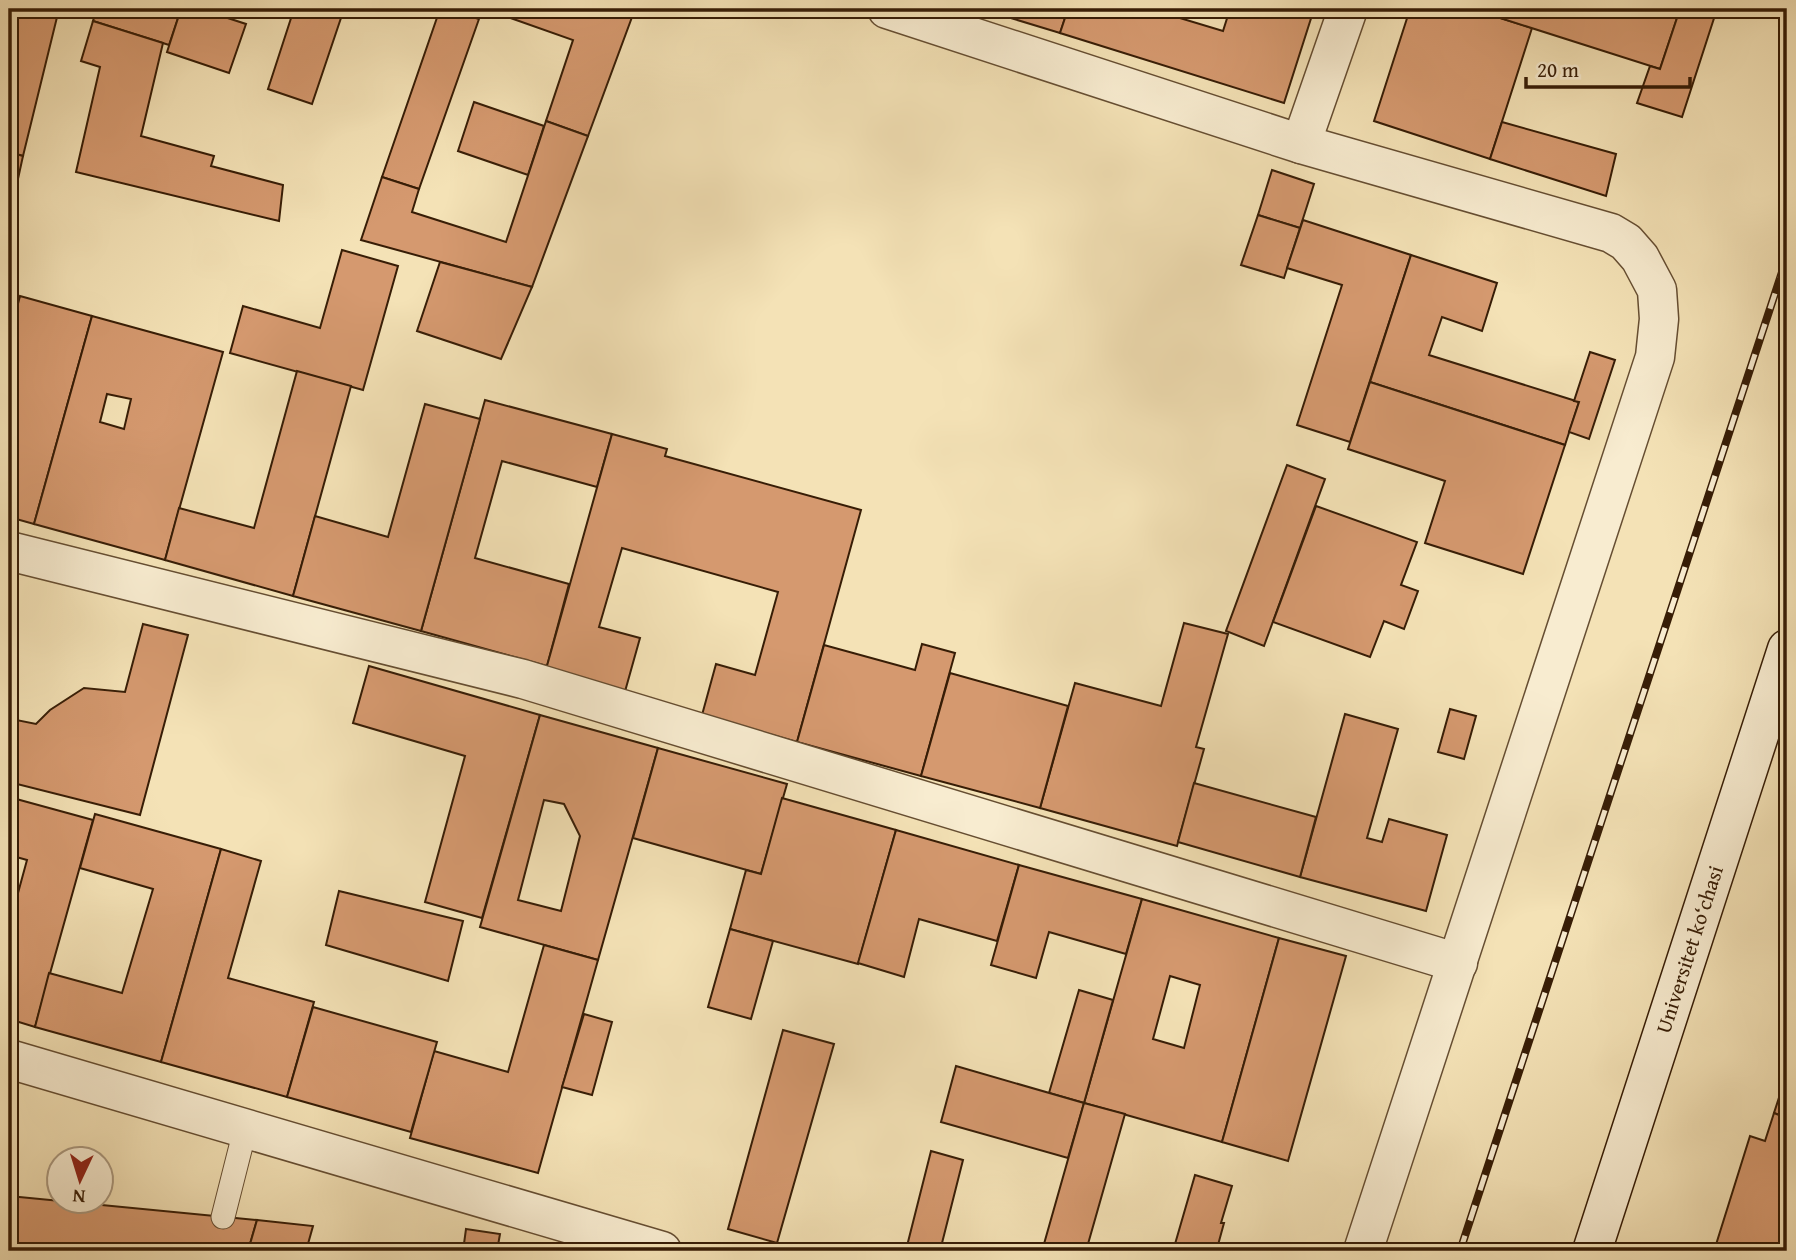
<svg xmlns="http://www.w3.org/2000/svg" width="1796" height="1260" viewBox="0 0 1796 1260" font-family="'Gentium Book Plus',serif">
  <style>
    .building { fill: #d5996f; stroke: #371d06; stroke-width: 2; fill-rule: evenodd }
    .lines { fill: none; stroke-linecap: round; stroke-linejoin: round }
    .lane-casing { stroke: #664e32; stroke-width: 25 }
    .street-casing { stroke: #664e32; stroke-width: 41 }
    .secondary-casing { stroke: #371d06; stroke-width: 41 }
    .lane { stroke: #f8ecd0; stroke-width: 23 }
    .street { stroke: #f8ecd0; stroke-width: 38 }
    .secondary { stroke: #f8ecd0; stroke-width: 38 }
    .rail-casing { stroke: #371d06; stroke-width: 8 }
    .rail { stroke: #f8ecd0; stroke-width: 5; stroke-dasharray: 16; stroke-linecap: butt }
    .labels { text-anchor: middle; stroke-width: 5; stroke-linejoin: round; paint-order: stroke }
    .street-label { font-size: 21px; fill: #371d06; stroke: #f8ecd0 }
  </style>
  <rect width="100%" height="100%" fill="#f4e2b6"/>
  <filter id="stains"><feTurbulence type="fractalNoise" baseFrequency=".00286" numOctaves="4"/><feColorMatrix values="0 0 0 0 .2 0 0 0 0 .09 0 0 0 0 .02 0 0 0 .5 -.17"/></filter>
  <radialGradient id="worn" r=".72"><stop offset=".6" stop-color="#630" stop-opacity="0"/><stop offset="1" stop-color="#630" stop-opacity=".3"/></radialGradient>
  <!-- building -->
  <g class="building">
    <path d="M9 9H59L23 156 9 152Z"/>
    <path d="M97 9H181L169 45 93 21Z"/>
    <path d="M181 9H200L246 24 229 73 167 52Z"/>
    <path d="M294 9H344L312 104 268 89Z"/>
    <path d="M440 9H447L479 19 419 189 382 177Z"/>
    <path d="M485 9H635L588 136 546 121 573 40Z"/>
    <path d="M981 9H1068L1060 33Z"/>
    <path d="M1068 9H1150L1223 31 1230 9H1314L1284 103 1060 33Z"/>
    <path d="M1410 9H1472L1532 28 1490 159 1374 121Z"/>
    <path d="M1472 9H1680L1660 69Z"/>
    <path d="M1680 9H1717L1682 117 1637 103 1650 66 1660 69Z"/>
    <path d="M93 21 163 43 141 136 214 156 211 166 283 185 279 221 76 172 100 67 81 61Z"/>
    <path d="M474 102 544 126 528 175 458 151Z"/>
    <path d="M546 121 588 136 532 287 361 240 382 177 419 189 412 212 506 242Z"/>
    <path d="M1502 122 1616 154 1606 196 1490 159Z"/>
    <path d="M9 152 23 156 9 220Z"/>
    <path d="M1272 170 1314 184 1300 228 1258 215Z"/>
    <path d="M1258 215 1300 228 1284 278 1241 265Z"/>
    <path d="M1303 220 1411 255 1350 442 1297 425 1342 285 1287 268Z"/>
    <path d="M342 250 398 266 363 390 230 353 243 306 320 328Z"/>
    <path d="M1411 255 1497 283 1482 331 1442 317 1429 355 1579 402 1565 445 1370 382Z"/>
    <path d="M440 262 532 287 501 359 417 331Z"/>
    <path d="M20 296 92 316 34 524 9 517V338Z"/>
    <path d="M92 316 223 352 165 560 34 524ZM107 394 131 399 124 429 100 422Z"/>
    <path d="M1590 352 1615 360 1589 439 1569 432 1579 402 1574 401Z"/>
    <path d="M297 371 351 386 293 596 165 560 179 508 254 528Z"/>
    <path d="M1370 382 1565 445 1523 574 1425 543 1445 481 1348 449Z"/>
    <path d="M485 400 612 434 597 487 502 461 475 558 569 584 547 666 421 631Z"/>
    <path d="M425 404 480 419 421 631 293 596 315 516 388 537Z"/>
    <path d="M612 434 667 449 665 456 861 510 797 742 702 715 716 664 755 675 778 592 622 548 599 627 640 638 624 695 545 673Z"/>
    <path d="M1287 465 1325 479 1264 646 1226 631Z"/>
    <path d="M1316 506 1417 542 1401 585 1418 591 1404 629 1384 621 1370 657 1273 622Z"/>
    <path d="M1184 623 1228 634 1196 747 1204 749 1177 846 1040 808 1075 683 1161 706Z"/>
    <path d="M143 624 188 635 140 815 9 782V699L16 720 36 724 50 710 84 688 125 692Z"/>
    <path d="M922 644 955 653 921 776 797 742 824 645 915 670Z"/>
    <path d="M369 666 540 715 482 918 425 902 465 756 353 723Z"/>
    <path d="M950 673 1068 706 1040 808 921 776Z"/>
    <path d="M1450 709 1476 716 1464 759 1438 752Z"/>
    <path d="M1345 714 1398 729 1367 838 1382 842 1389 819 1447 835 1426 911 1300 877Z"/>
    <path d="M540 715 658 748 598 960 480 927ZM544 800 564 804 580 836 561 911 518 900Z"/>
    <path d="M658 748 787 784 761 874 633 838Z"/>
    <path d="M1194 783 1316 817 1300 877 1178 842Z"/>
    <path d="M9 797 93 820 35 1027 9 1019V926L27 860 9 855Z"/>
    <path d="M782 798 896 830 858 964 730 929 746 870 761 874Z"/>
    <path d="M95 814 221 849 161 1062 35 1027 49 973 122 993 153 889 80 868Z"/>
    <path d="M896 830 1019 865 997 941 919 919 904 977 858 963Z"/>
    <path d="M221 849 261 861 228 978 314 1002 287 1097 161 1062Z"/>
    <path d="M1019 865 1142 899 1126 954 1049 932 1036 978 991 965Z"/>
    <path d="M339 891 463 921 448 981 326 945Z"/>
    <path d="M1142 899 1279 938 1222 1142 1084 1103ZM1170 976 1200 985 1184 1048 1153 1039Z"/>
    <path d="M730 929 773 941 751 1019 708 1007Z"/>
    <path d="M1279 938 1346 956 1288 1161 1222 1142Z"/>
    <path d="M544 945 598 960 538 1173 410 1138 434 1051 508 1072Z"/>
    <path d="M1079 990 1113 1000 1084 1103 1049 1093Z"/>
    <path d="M313 1007 437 1042 411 1132 287 1097Z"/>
    <path d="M584 1014 612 1022 592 1095 562 1087Z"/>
    <path d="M783 1030 834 1044 777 1243 728 1229Z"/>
    <path d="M956 1066 1084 1103 1068 1158 941 1122Z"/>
    <path d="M1787 1073V1118L1774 1113Z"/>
    <path d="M1084 1103 1125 1114 1086 1251H1042Z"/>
    <path d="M1774 1113 1787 1118V1251H1714L1750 1136 1765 1141Z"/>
    <path d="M931 1151 963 1160 940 1251H930L907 1246Z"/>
    <path d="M1195 1175 1232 1186 1221 1223H1224L1218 1245H1222L1220 1251H1173Z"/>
    <path d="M9 1196 257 1220 248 1251H9Z"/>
    <path d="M257 1220 313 1226 306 1251H248Z"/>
    <path d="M466 1229 500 1234 497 1251H463Z"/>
  </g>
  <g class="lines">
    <defs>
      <path id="lane" d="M223 1217 245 1130"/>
      <g id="street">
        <path d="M887 9 1301 144 1348 9"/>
        <path d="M1301 144 1611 233 1626 242 1640 258 1657 290 1659 319 1655 357 1363 1251"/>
        <path d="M9 551 523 679 1458 963"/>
        <path d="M9 1059 662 1251"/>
      </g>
      <g id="secondary">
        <path id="s1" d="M1592 1251 1787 649"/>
      </g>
    </defs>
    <!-- lane casing -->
    <use href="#lane" class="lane-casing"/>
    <!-- street casing -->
    <use href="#street" class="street-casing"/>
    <!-- secondary casing -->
    <use href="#secondary" class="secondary-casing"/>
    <!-- lane -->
    <use href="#lane" class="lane"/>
    <!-- street -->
    <use href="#street" class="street"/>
    <!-- secondary -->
    <use href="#secondary" class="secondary"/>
    <defs>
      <path id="rail" d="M1460 1251 1787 257"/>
    </defs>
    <!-- rail casing -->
    <use href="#rail" class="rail-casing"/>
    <!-- rail -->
    <use href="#rail" class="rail"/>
  </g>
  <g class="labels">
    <!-- street labels -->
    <g class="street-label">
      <text dy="7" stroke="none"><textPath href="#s1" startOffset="317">Universitet kо‘chasi</textPath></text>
    </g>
  </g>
  <!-- margin -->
  <rect width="1796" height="1260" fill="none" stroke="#f4e2b6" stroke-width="35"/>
  <rect x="10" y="10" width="1775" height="1239" fill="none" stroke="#371d06" stroke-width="3.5"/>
  <rect x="18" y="18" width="1761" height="1225" fill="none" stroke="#371d06" stroke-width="2"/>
  <!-- north arrow -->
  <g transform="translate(80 1180) rotate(184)"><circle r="33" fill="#f8ecd0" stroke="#ab997f" stroke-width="2"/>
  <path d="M0-5L12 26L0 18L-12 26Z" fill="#8f2418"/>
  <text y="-10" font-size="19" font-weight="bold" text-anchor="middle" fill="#371d06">N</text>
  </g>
  <!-- scale -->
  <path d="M1526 77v10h164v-10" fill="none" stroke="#371d06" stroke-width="3.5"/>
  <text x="1537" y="77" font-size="21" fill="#371d06" stroke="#f8ecd0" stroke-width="5" paint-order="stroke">20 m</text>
  <rect width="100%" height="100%" filter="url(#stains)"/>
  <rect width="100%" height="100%" fill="url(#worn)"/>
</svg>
